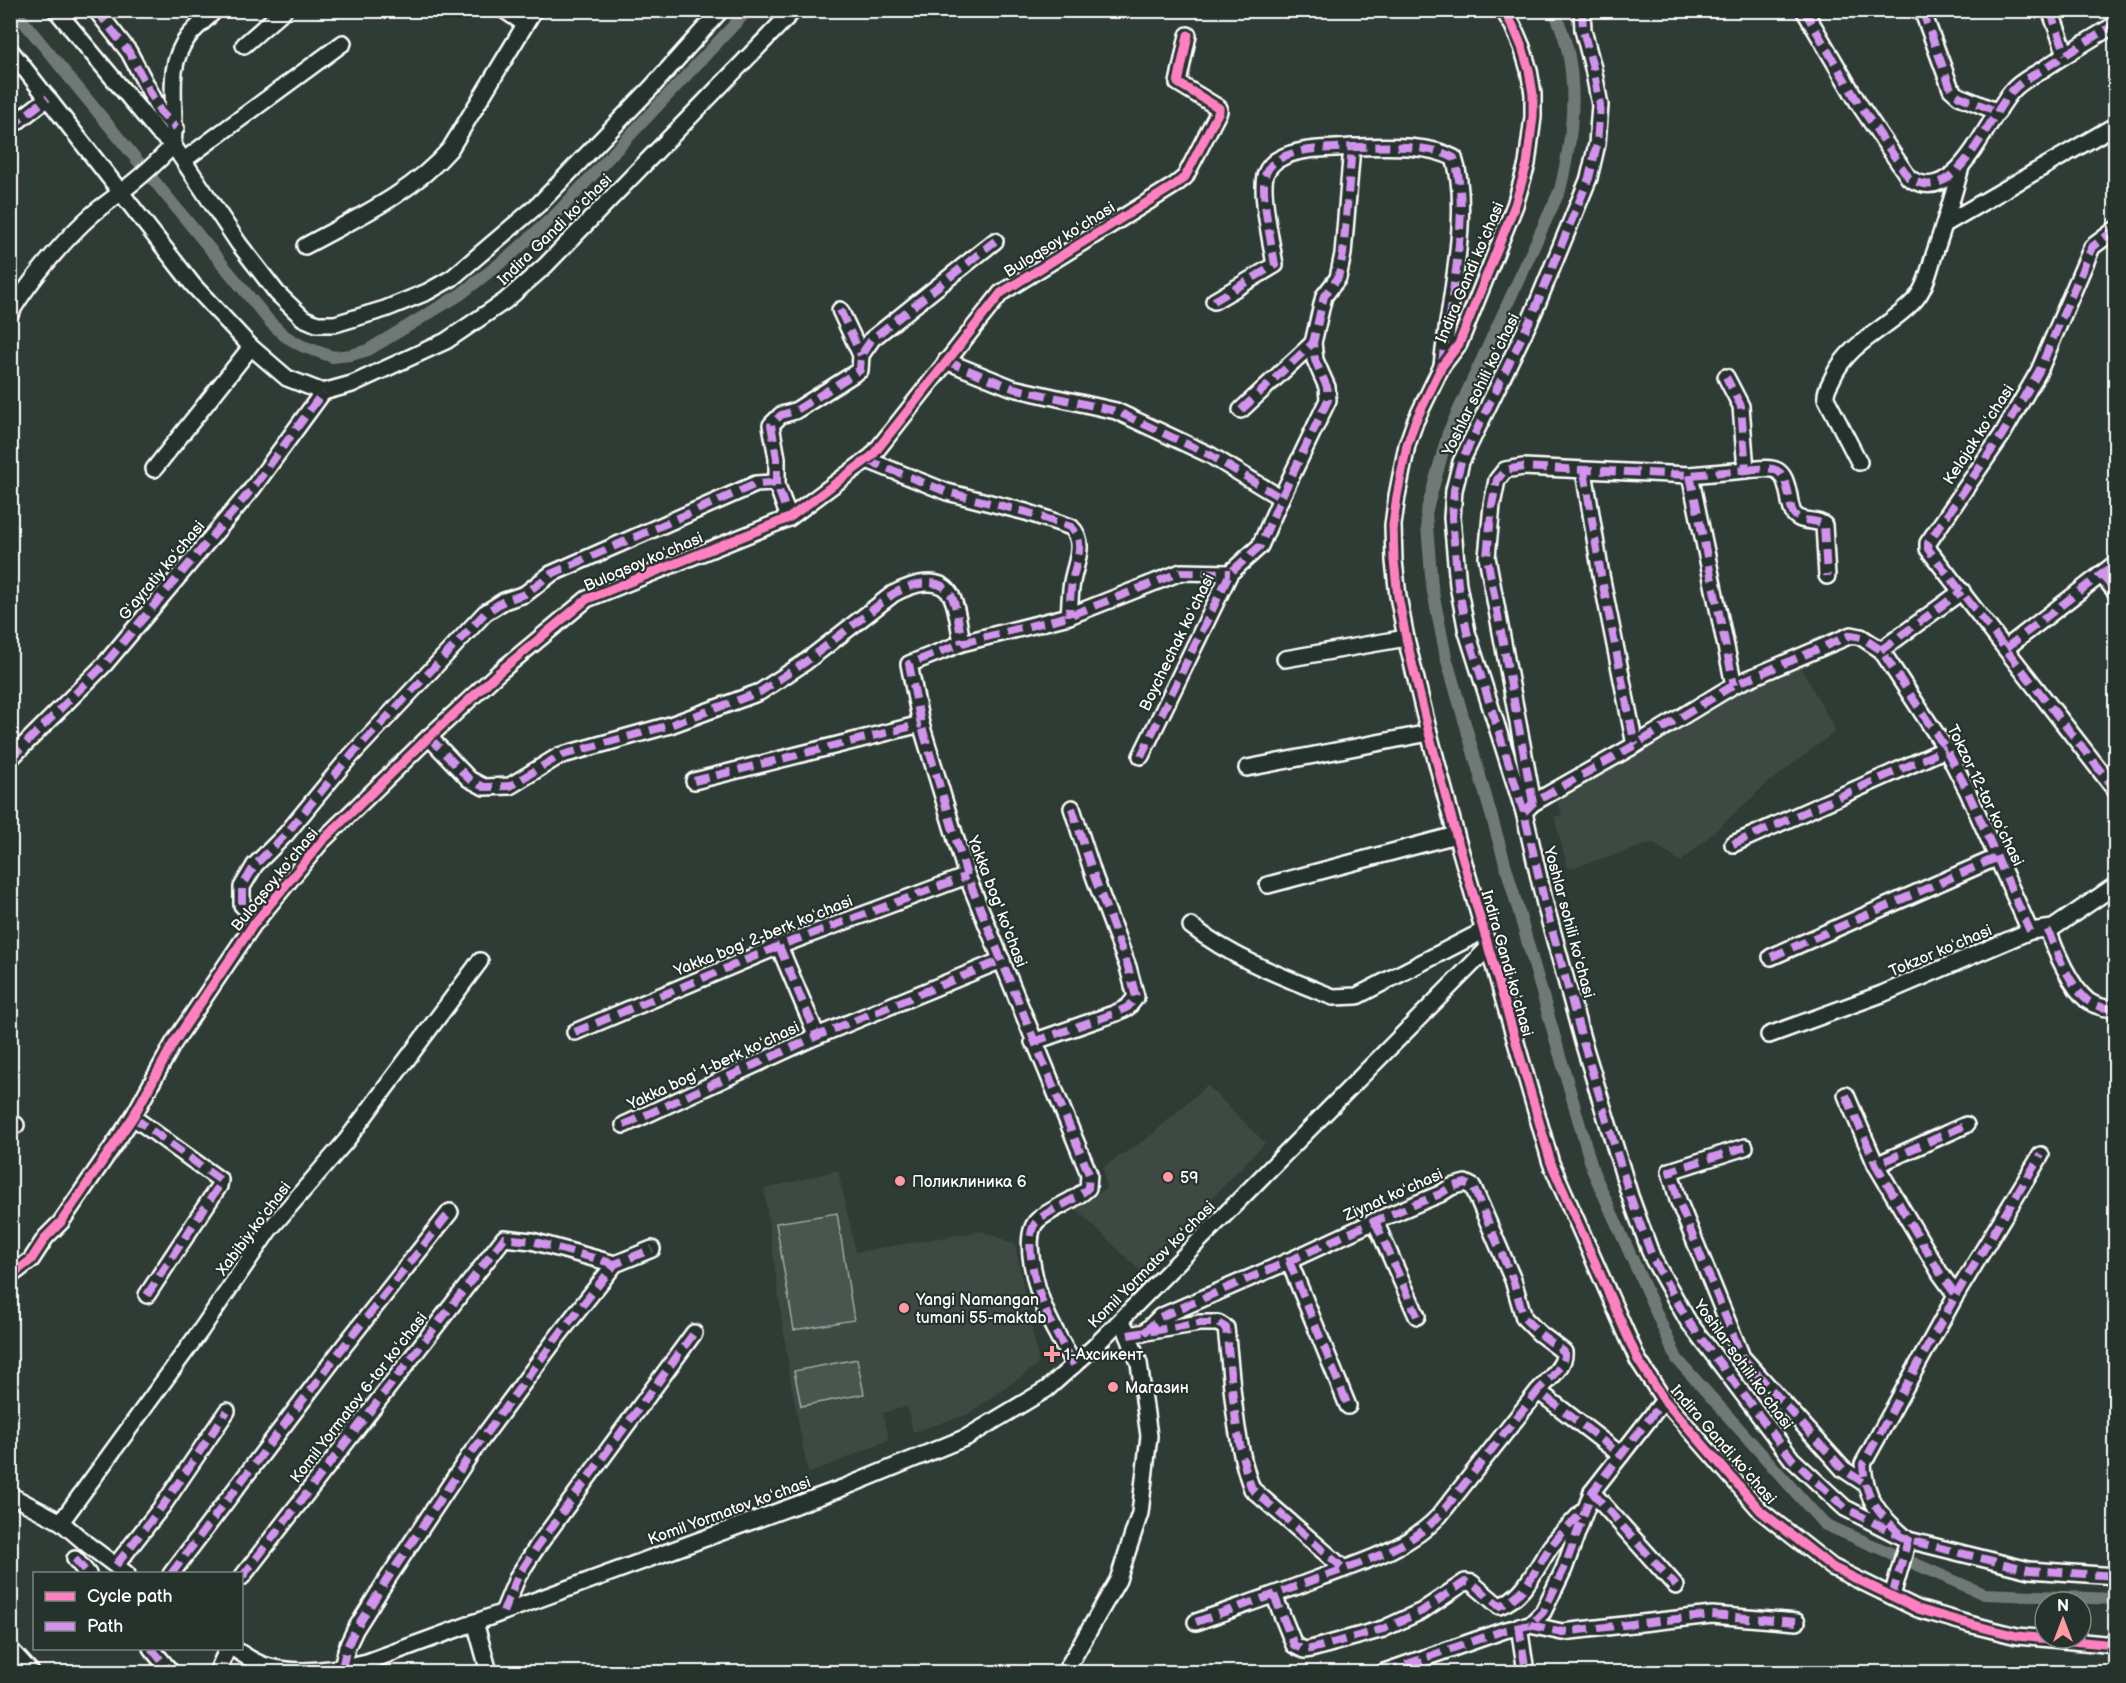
<svg xmlns="http://www.w3.org/2000/svg" width="2126" height="1683" viewBox="0 0 2126 1683" font-family="'Balsamiq Sans',sans-serif">
  <style>
    .built { fill: #3c4842 }
    .green { fill: #4a544f; stroke: #a4aaa7; stroke-width: 1.5 }
    .lines { fill: none; stroke-linecap: round; stroke-linejoin: round }
    .canal { stroke: #707975; stroke-width: 12 }
    .minor-casing { stroke: #fff; stroke-width: 20 }
    .minor { stroke: #26332d; stroke-width: 15 }
    .quiet { stroke: #d193ec; stroke-width: 8; stroke-dasharray: 15 8; stroke-linecap: butt }
    .cycleway-casing { stroke: #26332d; stroke-width: 13 }
    .cycleway { stroke: #ff80c0; stroke-width: 9 }
    .poi-dot { fill: #ff9aa2; stroke: #26332d; stroke-width: 2 }
    .labels { text-anchor: middle; stroke-width: 4.5; stroke-linejoin: round; paint-order: stroke }
    .street-label { font-size: 16px; fill: #fff; stroke: #26332d }
    .poi-label { font-size: 16px; fill: #fff; stroke: #26332d; text-anchor: start }
  </style>
  <rect width="100%" height="100%" fill="#2f3b35"/>
  <filter id="ink" filterUnits="userSpaceOnUse"><feTurbulence type="fractalNoise" baseFrequency=".0167" numOctaves="2"/><feDisplacementMap in="SourceGraphic" scale="12" xChannelSelector="R" yChannelSelector="G"/><feConvolveMatrix kernelMatrix="1 2 1 2 8 2 1 2 1" color-interpolation-filters="sRGB"/></filter>
  <g filter="url(#ink)">
    <!-- built -->
    <g class="built">
      <path d="M1799 664 1836 731 1767 784 1681 862 1653 843 1568 869 1554 817 1562 815 1556 797 1704 705Z"/>
      <path d="M1207 1085 1265 1143 1141 1272 1076 1209 1106 1188 1103 1167 1149 1137Z"/>
      <path d="M838 1170 856 1252 981 1231 1015 1244 1039 1364 967 1415 913 1432 907 1407 883 1413 889 1440 808 1474 789 1372 764 1189Z"/>
    </g>
    <!-- green -->
    <g class="green">
      <path d="M837 1213 854 1320 794 1330 776 1223Z"/>
      <path d="M857 1359 864 1394 801 1406 794 1371Z"/>
    </g>
    <g class="lines">
      <!-- canal -->
      <g class="canal">
        <path d="M14 10 270 322 285 336 302 346 333 357 351 355 368 350 461 294 512 254 556 214 748 10"/>
        <path d="M1553 10C1582 65 1574 133 1560 190L1448 433 1426 513 1432 587 1446 657 1593 1171 1677 1359 1824 1524 1984 1594 2116 1599"/>
      </g>
      <defs>
        <g id="minor">
          <path d="M56 10 158 132 173 145 239 244 277 293 303 318 317 324H335L385 309 427 292 452 278 539 204 651 88 721 10"/>
          <path d="M96 10 129 52 160 111 176 128"/>
          <path d="M504 10 525 24"/>
          <path d="M1503 10 1513 26 1522 47 1529 70 1533 94V117L1527 164 1515 205 1459 344 1442 366 1415 422 1407 445 1397 496 1393 525 1394 561 1398 596 1406 638 1429 733 1456 835 1551 1163 1638 1360 1664 1400 1761 1511 1832 1567 1918 1609 1969 1624 2017 1636 2116 1645"/>
          <path d="M1582 10 1583 30 1593 68 1600 105 1597 144 1589 178 1533 314 1461 462 1454 490 1452 518 1458 585 1467 632 1524 812 1545 904 1583 1042 1630 1196 1653 1259 1688 1321 1792 1459 1845 1508 1908 1540 2029 1570 2116 1576"/>
          <path d="M1804 10 1859 104 1909 178C1958 210 1988 113 2015 88 2022 81 2033 75 2042 70 2066 54 2091 39 2116 24"/>
          <path d="M1922 10 1951 89 1959 96 1998 112"/>
          <path d="M2050 10 2066 54"/>
          <path d="M244 45 284 10"/>
          <path d="M10 50 193 285 251 347 287 378 323 392 352 384 446 341 505 301 545 266 794 10"/>
          <path d="M10 127 48 98"/>
          <path d="M173 145C178 108 163 69 188 37 196 27 207 19 215 10"/>
          <path d="M184 160 343 43"/>
          <path d="M1945 224 2116 125"/>
          <path d="M2116 229 2092 247 2039 371 2002 435 1928 543V549L2116 791"/>
          <path d="M305 246C356 218 411 194 450 149L534 10"/>
          <path d="M1214 301 1275 265C1272 245 1259 189 1266 173 1268 168 1274 161 1279 159 1299 147 1330 149 1352 147"/>
          <path d="M840 310 861 355"/>
          <path d="M10 314C28 282 71 231 100 208 126 189 152 169 173 145"/>
          <path d="M946 361 1013 388 1116 411 1210 455 1281 498"/>
          <path d="M1241 410 1313 343"/>
          <path d="M867 460 947 492 1026 512 1071 527C1087 542 1075 564 1072 582 1070 593 1070 605 1069 616"/>
          <path d="M1859 462 1826 398C1825 390 1830 384 1833 377 1850 341 1887 329 1913 302 1925 290 1929 271 1934 255 1944 226 1953 196 1961 167"/>
          <path d="M154 469 251 347"/>
          <path d="M1746 470C1776 467 1783 465 1789 496 1790 502 1791 510 1794 514 1802 524 1815 518 1824 525L1827 576"/>
          <path d="M1584 471 1601 575 1635 745"/>
          <path d="M1690 475 1734 685"/>
          <path d="M777 485V458L771 425 781 415 795 411 860 370 861 355 872 339 995 241"/>
          <path d="M2101 574 2116 592"/>
          <path d="M2006 648 2116 563"/>
          <path d="M1881 650 1962 591"/>
          <path d="M1285 659 1406 638"/>
          <path d="M429 737 469 779 484 787 510 786 559 756 670 725 760 692 804 663 893 594C910 585 941 573 952 597 958 610 959 628 962 643"/>
          <path d="M1141 756 1230 573 1260 546 1281 498 1328 400 1327 387 1315 360 1313 343 1324 296 1338 278 1343 254 1352 147C1382 147 1427 143 1454 158 1472 210 1448 309 1442 366"/>
          <path d="M10 759 104 665 252 489 323 392"/>
          <path d="M1247 768 1429 733"/>
          <path d="M694 781 921 724"/>
          <path d="M1533 803 1487 557 1492 505 1497 480 1505 470 1523 467 1690 475 1746 470 1741 406 1726 377"/>
          <path d="M1524 812 1533 803 1635 745 1734 685 1851 635 1861 637 1881 650 1946 749 1967 790 2030 931"/>
          <path d="M1733 844 1946 749"/>
          <path d="M1268 885 1456 835"/>
          <path d="M258 920 242 905V887L255 865 286 834 347 760 485 613 504 601 525 594 551 574 756 484 772 483 777 485 789 518"/>
          <path d="M1191 926C1234 959 1283 977 1333 997L1357 996 1483 931"/>
          <path d="M2048 930C2055 951 2071 987 2088 1001 2097 1007 2105 1008 2116 1009"/>
          <path d="M779 946 817 1036"/>
          <path d="M1771 957 1998 857"/>
          <path d="M575 1032 779 946 967 876"/>
          <path d="M1769 1035 1882 994 2030 931 2053 928 2116 885"/>
          <path d="M1033 1042 1116 1013 1128 1007 1136 997 1128 967 1094 876 1072 808"/>
          <path d="M1846 1095 1876 1165"/>
          <path d="M133 1117 220 1180 219 1186 147 1295"/>
          <path d="M624 1125 817 1036 1002 960"/>
          <path d="M10 1127 16 1125"/>
          <path d="M1745 1147 1670 1171 1678 1200 1742 1357 1843 1469 1864 1483"/>
          <path d="M1375 1221 1417 1316"/>
          <path d="M1289 1261 1348 1406"/>
          <path d="M10 1276 31 1260 46 1237 61 1222 133 1117 173 1044 253 925 322 841 429 737 498 673 587 599 789 518 872 456 1001 293 1175 185 1185 177 1219 111V108L1178 83 1188 35"/>
          <path d="M1956 1295 2041 1155"/>
          <path d="M1144 1333 1160 1317 1289 1261 1375 1221 1440 1194 1451 1187 1465 1183 1473 1187 1513 1280 1524 1318 1539 1333 1564 1352C1566 1366 1547 1381 1538 1391"/>
          <path d="M1128 1335 1200 1323H1218L1226 1328C1232 1379 1234 1442 1252 1489L1344 1569"/>
          <path d="M1074 1365C1065 1348 1054 1331 1046 1312 1038 1293 1020 1235 1038 1220 1053 1207 1074 1202 1088 1188L1089 1174 967 876 921 724 909 664 962 643 1069 616 1181 572 1230 573"/>
          <path d="M1592 1492 1676 1586"/>
          <path d="M10 1495 61 1522 88 1545 127 1574"/>
          <path d="M61 1522 201 1330 269 1230 346 1141 480 961"/>
          <path d="M75 1559 88 1574"/>
          <path d="M116 1565 164 1504 227 1411"/>
          <path d="M171 1574 344 1346 450 1212"/>
          <path d="M242 1577 504 1238 532 1241 615 1264"/>
          <path d="M1274 1595 1294 1645 1304 1650 1311 1649 1383 1629 1422 1611 1465 1582 1472 1583 1499 1606C1526 1597 1536 1566 1552 1545 1563 1531 1576 1519 1587 1507"/>
          <path d="M1892 1596 1908 1540C1881 1517 1865 1501 1863 1464L1956 1295 1940 1273 1876 1165 1966 1125"/>
          <path d="M503 1612 518 1576 537 1547 694 1333"/>
          <path d="M475 1622 489 1672"/>
          <path d="M1196 1622C1238 1607 1280 1593 1322 1577 1363 1562 1409 1548 1439 1516L1538 1391 1621 1455"/>
          <path d="M1530 1625 1562 1632 1712 1615 1797 1622"/>
          <path d="M1519 1626 1526 1672"/>
          <path d="M151 1648 171 1672"/>
          <path d="M233 1648C242 1654 252 1661 263 1665 295 1676 334 1670 367 1662L845 1487 967 1437 1047 1389 1094 1347 1488 948"/>
          <path d="M10 1649 31 1672"/>
          <path d="M342 1668 347 1647 355 1630 386 1581 470 1455 558 1336 615 1264 652 1249"/>
          <path d="M217 1672 228 1648"/>
          <path d="M1065 1672 1118 1580 1140 1513 1149 1436 1139 1363 1125 1327"/>
          <path d="M1384 1672 1505 1630 1530 1625 1543 1612 1564 1569 1592 1492 1664 1400"/>
        </g>
      </defs>
      <!-- minor casing -->
      <use href="#minor" class="minor-casing"/>
      <!-- minor -->
      <use href="#minor" class="minor"/>
      <!-- quiet -->
      <g class="quiet">
        <path d="M96 10 129 52 160 111 176 128"/>
        <path d="M1582 10 1583 30 1593 68 1600 105 1597 144 1589 178 1533 314 1461 462 1454 490 1452 518 1458 585 1467 632 1524 812 1545 904 1583 1042 1630 1196 1653 1259 1688 1321 1792 1459 1845 1508 1908 1540 2029 1570 2116 1576"/>
        <path d="M1804 10 1859 104 1909 178C1958 210 1988 113 2015 88 2022 81 2033 75 2042 70 2066 54 2091 39 2116 24"/>
        <path d="M1922 10 1951 89 1959 96 1998 112"/>
        <path d="M2050 10 2066 54"/>
        <path d="M10 127 48 98"/>
        <path d="M2116 229 2092 247 2039 371 2002 435 1928 543V549L2116 791"/>
        <path d="M1214 301 1275 265C1272 245 1259 189 1266 173 1268 168 1274 161 1279 159 1299 147 1330 149 1352 147"/>
        <path d="M840 310 861 355"/>
        <path d="M946 361 1013 388 1116 411 1210 455 1281 498"/>
        <path d="M1241 410 1313 343"/>
        <path d="M867 460 947 492 1026 512 1071 527C1087 542 1075 564 1072 582 1070 593 1070 605 1069 616"/>
        <path d="M1746 470C1776 467 1783 465 1789 496 1790 502 1791 510 1794 514 1802 524 1815 518 1824 525L1827 576"/>
        <path d="M1584 471 1601 575 1635 745"/>
        <path d="M1690 475 1734 685"/>
        <path d="M777 485V458L771 425 781 415 795 411 860 370 861 355 872 339 995 241"/>
        <path d="M2101 574 2116 592"/>
        <path d="M2006 648 2116 563"/>
        <path d="M1881 650 1962 591"/>
        <path d="M429 737 469 779 484 787 510 786 559 756 670 725 760 692 804 663 893 594C910 585 941 573 952 597 958 610 959 628 962 643"/>
        <path d="M1141 756 1230 573 1260 546 1281 498 1328 400 1327 387 1315 360 1313 343 1324 296 1338 278 1343 254 1352 147C1382 147 1427 143 1454 158 1472 210 1449 306 1442 363"/>
        <path d="M10 759 104 665 252 489 323 392"/>
        <path d="M694 781 921 724"/>
        <path d="M1533 803 1487 557 1492 505 1497 480 1505 470 1523 467 1690 475 1746 470 1741 406 1726 377"/>
        <path d="M1524 812 1533 803 1635 745 1734 685 1851 635 1861 637 1881 650 1946 749 1967 790 2030 931"/>
        <path d="M1733 844 1946 749"/>
        <path d="M258 920 242 905V887L255 865 286 834 347 760 485 613 504 601 525 594 551 574 756 484 772 483 777 485 789 518"/>
        <path d="M2048 930C2055 951 2071 987 2088 1001 2097 1007 2105 1008 2116 1009"/>
        <path d="M779 946 817 1036"/>
        <path d="M1771 957 1998 857"/>
        <path d="M575 1032 779 946 967 876"/>
        <path d="M1033 1042 1116 1013 1128 1007 1136 997 1128 967 1094 876 1072 808"/>
        <path d="M1846 1095 1876 1165"/>
        <path d="M133 1117 220 1180 219 1186 147 1295"/>
        <path d="M624 1125 817 1036 1002 960"/>
        <path d="M1745 1147 1670 1171 1678 1200 1742 1357 1843 1469 1864 1483"/>
        <path d="M1375 1221 1417 1316"/>
        <path d="M1289 1261 1348 1406"/>
        <path d="M1956 1295 2041 1155"/>
        <path d="M1144 1333 1160 1317 1289 1261 1375 1221 1440 1194 1451 1187 1465 1183 1473 1187 1513 1280 1524 1318 1539 1333 1564 1352C1566 1366 1547 1381 1538 1391"/>
        <path d="M1128 1335 1200 1323H1218L1226 1328C1232 1379 1234 1442 1252 1489L1344 1569"/>
        <path d="M1074 1365C1065 1348 1054 1331 1046 1312 1038 1293 1020 1235 1038 1220 1053 1207 1074 1202 1088 1188L1089 1174 967 876 921 724 909 664 962 643 1069 616 1181 572 1230 573"/>
        <path d="M1592 1492 1676 1586"/>
        <path d="M75 1559 88 1574"/>
        <path d="M116 1565 164 1504 227 1411"/>
        <path d="M171 1574 344 1346 450 1212"/>
        <path d="M242 1577 504 1238 532 1241 615 1264"/>
        <path d="M1274 1595 1294 1645 1304 1650 1311 1649 1383 1629 1422 1611 1465 1582 1472 1583 1499 1606C1526 1597 1536 1566 1552 1545 1563 1531 1576 1519 1587 1507"/>
        <path d="M1892 1596 1908 1540C1881 1517 1865 1501 1863 1464L1956 1295 1940 1273 1876 1165 1966 1125"/>
        <path d="M503 1612 518 1576 537 1547 694 1333"/>
        <path d="M1196 1622C1238 1607 1280 1593 1322 1577 1363 1562 1409 1548 1439 1516L1538 1391 1621 1455"/>
        <path d="M1530 1625 1562 1632 1712 1615 1797 1622"/>
        <path d="M1519 1626 1526 1672"/>
        <path d="M151 1648 171 1672"/>
        <path d="M1418 1659 1420 1672"/>
        <path d="M342 1668 347 1647 355 1630 386 1581 470 1455 558 1336 615 1264 652 1249"/>
        <path d="M1384 1672 1505 1630 1530 1625 1543 1612 1564 1569 1592 1492 1664 1400"/>
      </g>
      <defs>
        <g id="cycleway">
          <path d="M1503 10 1513 26 1522 47 1529 70 1533 94V117L1527 164 1515 205 1459 344 1442 366 1415 422 1407 445 1397 496 1393 525 1394 561 1398 596 1406 638 1429 733 1456 835 1551 1163 1638 1360 1664 1400 1761 1511 1832 1567 1918 1609 1969 1624 2017 1636 2116 1645"/>
          <path d="M10 1276 31 1260 46 1237 61 1222 133 1117 173 1044 253 925 322 841 429 737 498 673 587 599 789 518 872 456 1001 293 1175 185 1185 177 1219 111V108L1178 83 1188 35"/>
        </g>
      </defs>
      <!-- cycleway casing -->
      <use href="#cycleway" class="cycleway-casing"/>
      <!-- cycleway -->
      <use href="#cycleway" class="cycleway"/>
    </g>
  </g>
  <!-- markers -->
  <g class="poi-dot">
    <circle cx="1168" cy="1177" r="6"/>
    <circle cx="900" cy="1181" r="6"/>
    <circle cx="904" cy="1308" r="6"/>
    <path d="M1049 1345h6v6h6v6h-6v6h-6v-6h-6v-6h6z"/>
    <circle cx="1113" cy="1387" r="6"/>
  </g>
  <g class="labels">
    <!-- street labels -->
    <g class="street-label">
      <text transform="translate(554 229) rotate(-44)" y="6">Indira Gandi koʻchasi</text>
      <text transform="translate(1059 239) rotate(-32)" y="6">Buloqsoy koʻchasi</text>
      <text transform="translate(1469 272) rotate(-67)" y="6">Indira Gandi koʻchasi</text>
      <text transform="translate(1480 384) rotate(-64)" y="6">Yoshlar sohili koʻchasi</text>
      <text transform="translate(1978 434) rotate(-57)" y="6">Kelajak koʻchasi</text>
      <text transform="translate(643 561) rotate(-23)" y="6">Buloqsoy koʻchasi</text>
      <text transform="translate(161 570) rotate(-50)" y="6">Gʻayratiy koʻchasi</text>
      <text transform="translate(1176 642) rotate(-64)" y="6">Boychechak koʻchasi</text>
      <text transform="translate(1986 795) rotate(64)" y="6">Tokzor 12-tor koʻchasi</text>
      <text transform="translate(274 879) rotate(-51)" y="6">Buloqsoy koʻchasi</text>
      <text transform="translate(998 901) rotate(69)" y="6">Yakka bog' ko'chasi</text>
      <text transform="translate(1570 922) rotate(75)" y="6">Yoshlar sohili koʻchasi</text>
      <text transform="translate(763 935) rotate(-22)" y="6">Yakka bogʻ 2-berk koʻchasi</text>
      <text transform="translate(1940 950) rotate(-23)" y="6">Tokzor koʻchasi</text>
      <text transform="translate(1508 963) rotate(74)" y="6">Indira Gandi koʻchasi</text>
      <text transform="translate(713 1065) rotate(-25)" y="6">Yakka bogʻ 1-berk koʻchasi</text>
      <text transform="translate(1393 1194) rotate(-24)" y="6">Ziynat koʻchasi</text>
      <text transform="translate(253 1228) rotate(-53)" y="6">Xabibiy koʻchasi</text>
      <text transform="translate(1151 1264) rotate(-45)" y="6">Komil Yormatov koʻchasi</text>
      <text transform="translate(1744 1364) rotate(54)" y="6">Yoshlar sohili koʻchasi</text>
      <text transform="translate(358 1397) rotate(-52)" y="6">Komil Yormatov 6-tor koʻchasi</text>
      <text transform="translate(1724 1444) rotate(49)" y="6">Indira Gandi koʻchasi</text>
      <text transform="translate(729 1510) rotate(-20)" y="6">Komil Yormatov koʻchasi</text>
    </g>
    <!-- poi labels -->
    <g class="poi-label">
      <text x="1180" y="1183">59</text>
      <text x="912" y="1187">Поликлиника 6</text>
      <text x="916" y="1305">Yangi Namangan<tspan x="916" dy="18">tumani 55-maktab</tspan></text>
      <text x="1064" y="1360">1-Ахсикент</text>
      <text x="1125" y="1393">Магазин</text>
    </g>
  </g>
  <!-- margin -->
  <rect width="2126" height="1683" fill="none" stroke="#26332d" stroke-width="36"/>
  <rect x="18" y="18" width="2090" height="1647" fill="none" stroke="#fff" stroke-width="2" filter="url(#ink)"/>
  <!-- legend -->
  <rect x="33" y="1572" width="210" height="78" fill="#26332d" stroke="#7d8581" stroke-width="1.5"/>
  <rect x="45" y="1592" width="30" height="9" fill="#ff80c0" stroke="#7d8581" stroke-width="1.5"/>
  <text x="87" y="1602" font-size="18" fill="#ffffff">Cycle path</text>
  <rect x="45" y="1622" width="30" height="9" fill="#d193ec" stroke="#7d8581" stroke-width="1.5"/>
  <text x="87" y="1632" font-size="18" fill="#ffffff">Path</text>
  <!-- north arrow -->
  <g transform="translate(2063 1620)"><circle r="28" fill="#26332d" stroke="#7d8581" stroke-width="1.5"/>
  <path d="M0-4.5L10 22L0 15L-10 22Z" fill="#ff9aa2"/>
  <text y="-9" font-size="16" font-weight="bold" text-anchor="middle" fill="#ffffff">N</text>
  </g>
</svg>
